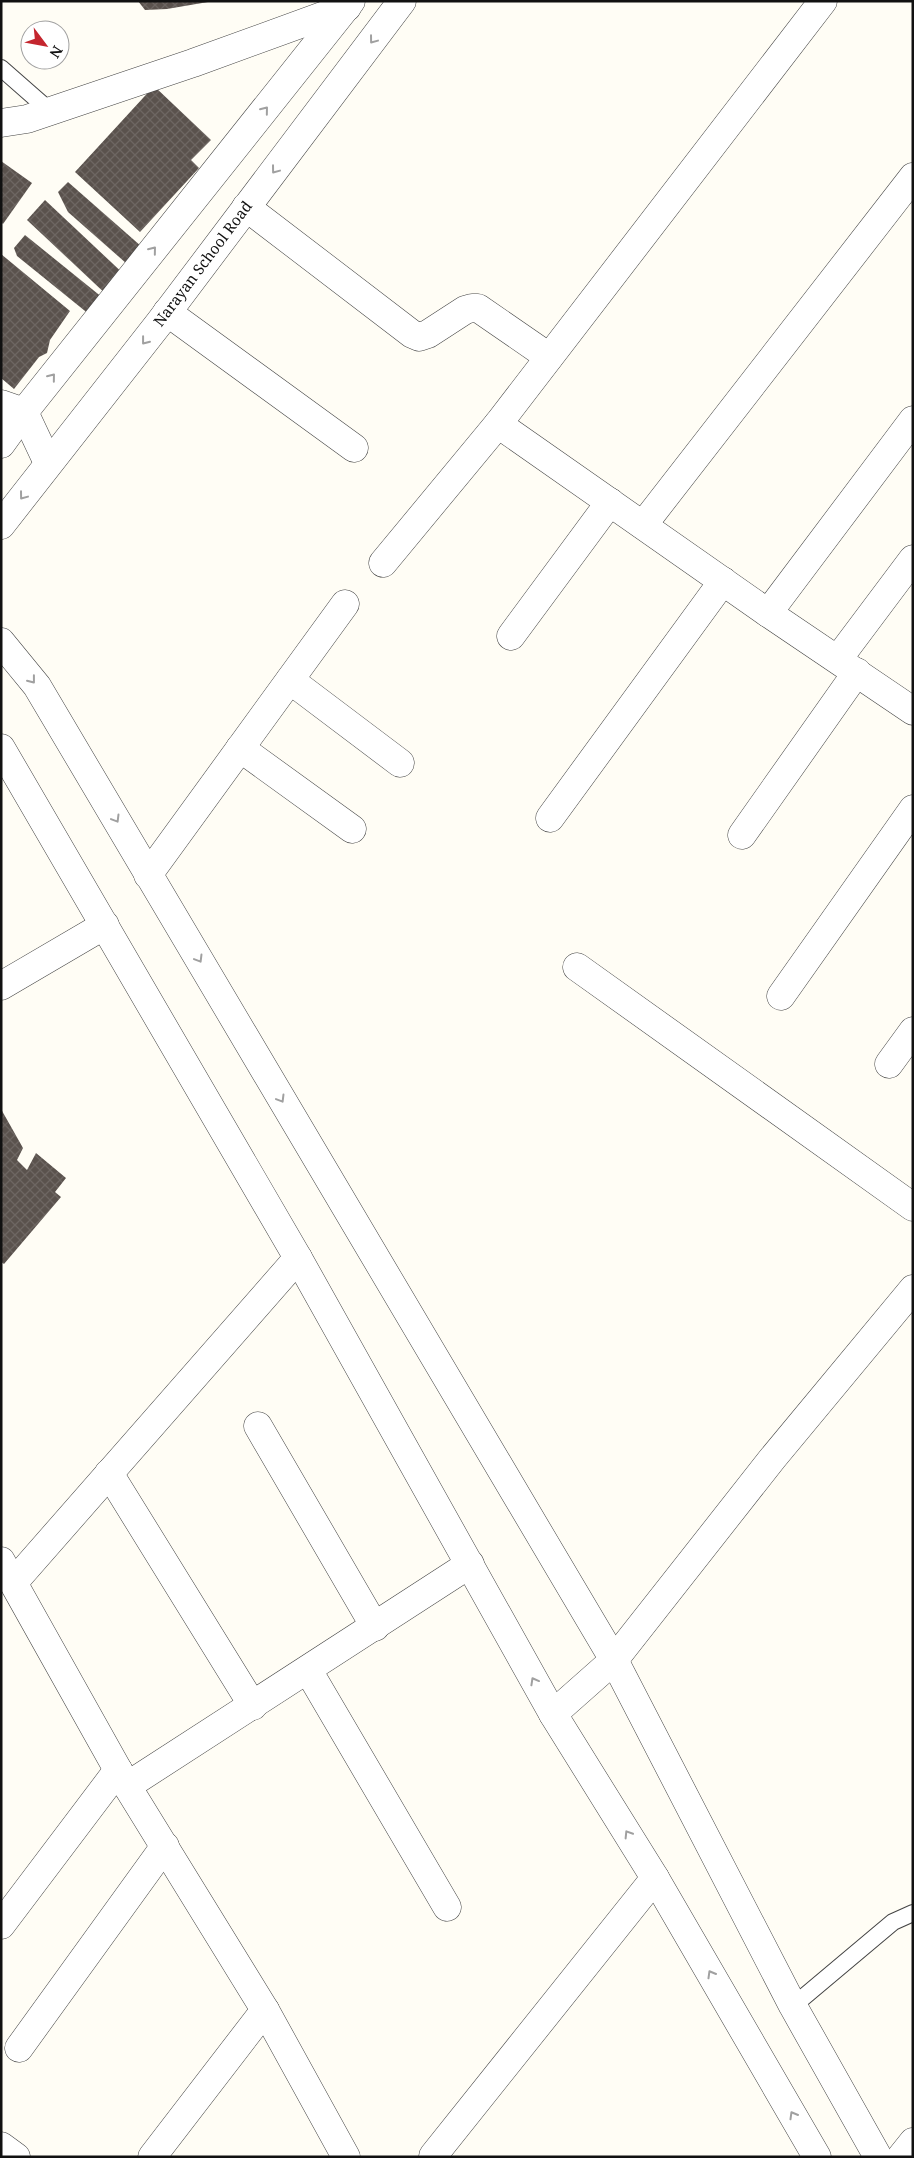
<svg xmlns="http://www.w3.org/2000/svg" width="914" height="2158" viewBox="0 0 914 2158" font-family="'Noto Serif',serif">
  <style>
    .building { fill: url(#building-cross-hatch) }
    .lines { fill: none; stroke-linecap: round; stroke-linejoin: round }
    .service-casing { stroke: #444; stroke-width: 18 }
    .minor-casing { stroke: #444; stroke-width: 29 }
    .tertiary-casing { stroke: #444; stroke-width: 29 }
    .service { stroke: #fff; stroke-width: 16 }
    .minor { stroke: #fff; stroke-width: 28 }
    .tertiary { stroke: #fff; stroke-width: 28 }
    .oneway { stroke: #a0a0a0 }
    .labels { text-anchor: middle; stroke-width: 5; stroke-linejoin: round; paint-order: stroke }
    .street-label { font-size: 15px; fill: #111; stroke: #fff }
  </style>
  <defs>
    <pattern id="building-cross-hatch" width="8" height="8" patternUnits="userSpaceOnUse" patternTransform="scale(1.25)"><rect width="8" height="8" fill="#5a524d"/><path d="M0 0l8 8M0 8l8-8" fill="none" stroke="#6d6662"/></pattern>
  </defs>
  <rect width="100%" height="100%" fill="#fffdf5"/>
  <!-- building -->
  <g class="building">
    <path d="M138 1H208V2L167 9 145 10Z"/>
    <path d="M154 86 211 140 191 160 199 168 140 232 75 172Z"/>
    <path d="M1 161 32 183 3 224 1 222Z"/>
    <path d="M68 182 150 254 135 271 68 212 58 192Z"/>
    <path d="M45 200 128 278 109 297 27 220Z"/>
    <path d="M25 235 103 298 90 315 17 256 14 248Z"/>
    <path d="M1 254 70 311 50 340 47 353 39 357 14 389 1 378Z"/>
    <path d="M1 1109 23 1148 17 1160 27 1170 36 1153 66 1178 55 1192 61 1197 4 1264 1 1262Z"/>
  </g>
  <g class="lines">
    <defs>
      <g id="service">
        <path d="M1 68 50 111"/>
        <path d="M793 2006 893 1922 913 1913"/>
      </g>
      <g id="minor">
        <path d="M1 123 27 119 193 63 347 7"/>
        <path d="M246 207 412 334 419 337 428 334 465 310 472 308H478L549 357"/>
        <path d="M167 312 354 448"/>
        <path d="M1 404 24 412 48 463"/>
        <path d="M498 424 768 613 913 711"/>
        <path d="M643 525 913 177"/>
        <path d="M383 563 498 424 823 1"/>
        <path d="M768 613 913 420"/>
        <path d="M511 636 610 502"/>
        <path d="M838 659 913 559"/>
        <path d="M290 680 400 763"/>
        <path d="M240 748 352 829"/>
        <path d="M550 818 723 581"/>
        <path d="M742 835 857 672"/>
        <path d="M148 875 345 604"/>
        <path d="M577 967 913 1207"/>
        <path d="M1 986 105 925"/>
        <path d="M781 996 913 809"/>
        <path d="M889 1064 913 1031"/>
        <path d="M258 1426 375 1627"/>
        <path d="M109 1473 253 1706"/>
        <path d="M1 1561 127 1786 265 2010 346 2157"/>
        <path d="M14 1582 298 1258"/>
        <path d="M308 1670 447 1907"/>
        <path d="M553 1714 614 1660 772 1459 913 1289"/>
        <path d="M127 1786 470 1564"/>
        <path d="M1 1925 118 1770"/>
        <path d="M19 2048 165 1846"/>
        <path d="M1 2146 16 2157"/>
        <path d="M433 2156 655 1878"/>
        <path d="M152 2157 265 2010"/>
        <path d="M901 2157 913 2142"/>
      </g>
      <g id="tertiary">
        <path d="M1 444 24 412 351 1"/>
        <path d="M1 525 160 322 402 1"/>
        <path d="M1 642 37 686 614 1660 793 2006 878 2157"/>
        <path d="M1 748 298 1258 553 1714 655 1878 817 2157"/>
      </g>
    </defs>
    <!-- service casing -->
    <use href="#service" class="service-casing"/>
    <!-- minor casing -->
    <use href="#minor" class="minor-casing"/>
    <!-- tertiary casing -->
    <use href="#tertiary" class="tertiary-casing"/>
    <!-- service -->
    <use href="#service" class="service"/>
    <!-- minor -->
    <use href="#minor" class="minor"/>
    <!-- tertiary -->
    <use href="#tertiary" class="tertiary"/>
  </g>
  <!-- one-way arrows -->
  <defs><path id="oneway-chevron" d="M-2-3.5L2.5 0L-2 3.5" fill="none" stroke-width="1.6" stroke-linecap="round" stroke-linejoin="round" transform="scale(1.25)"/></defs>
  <g class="oneway">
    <use href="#oneway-chevron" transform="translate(373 40) rotate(127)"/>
    <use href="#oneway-chevron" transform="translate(265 110) rotate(-51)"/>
    <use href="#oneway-chevron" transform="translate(275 170) rotate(127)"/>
    <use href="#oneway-chevron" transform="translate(153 250) rotate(-51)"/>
    <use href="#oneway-chevron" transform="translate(145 341) rotate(128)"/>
    <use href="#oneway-chevron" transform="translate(52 377) rotate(-51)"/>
    <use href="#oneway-chevron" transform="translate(23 496) rotate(127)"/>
    <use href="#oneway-chevron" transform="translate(32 680) rotate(52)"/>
    <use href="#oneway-chevron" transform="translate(116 819) rotate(59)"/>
    <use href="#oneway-chevron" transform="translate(199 959) rotate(59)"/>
    <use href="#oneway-chevron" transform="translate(281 1099) rotate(59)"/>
    <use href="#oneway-chevron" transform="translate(534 1681) rotate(-119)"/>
    <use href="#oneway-chevron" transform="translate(628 1834) rotate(-122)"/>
    <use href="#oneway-chevron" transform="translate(711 1974) rotate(-120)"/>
    <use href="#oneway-chevron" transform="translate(793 2115) rotate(-120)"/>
  </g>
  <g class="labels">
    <!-- street labels -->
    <g class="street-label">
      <text transform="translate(203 264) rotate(-53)" y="5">Narayan School Road</text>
    </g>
  </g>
  <!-- border -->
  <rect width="914" height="2158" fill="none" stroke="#111111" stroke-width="5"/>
  <!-- north arrow -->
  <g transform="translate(45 45) rotate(122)"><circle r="24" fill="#ffffff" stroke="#a0a0a0"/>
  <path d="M0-4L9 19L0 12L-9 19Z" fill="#c4262e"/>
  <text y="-8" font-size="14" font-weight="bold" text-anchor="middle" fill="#111111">N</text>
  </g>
</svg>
